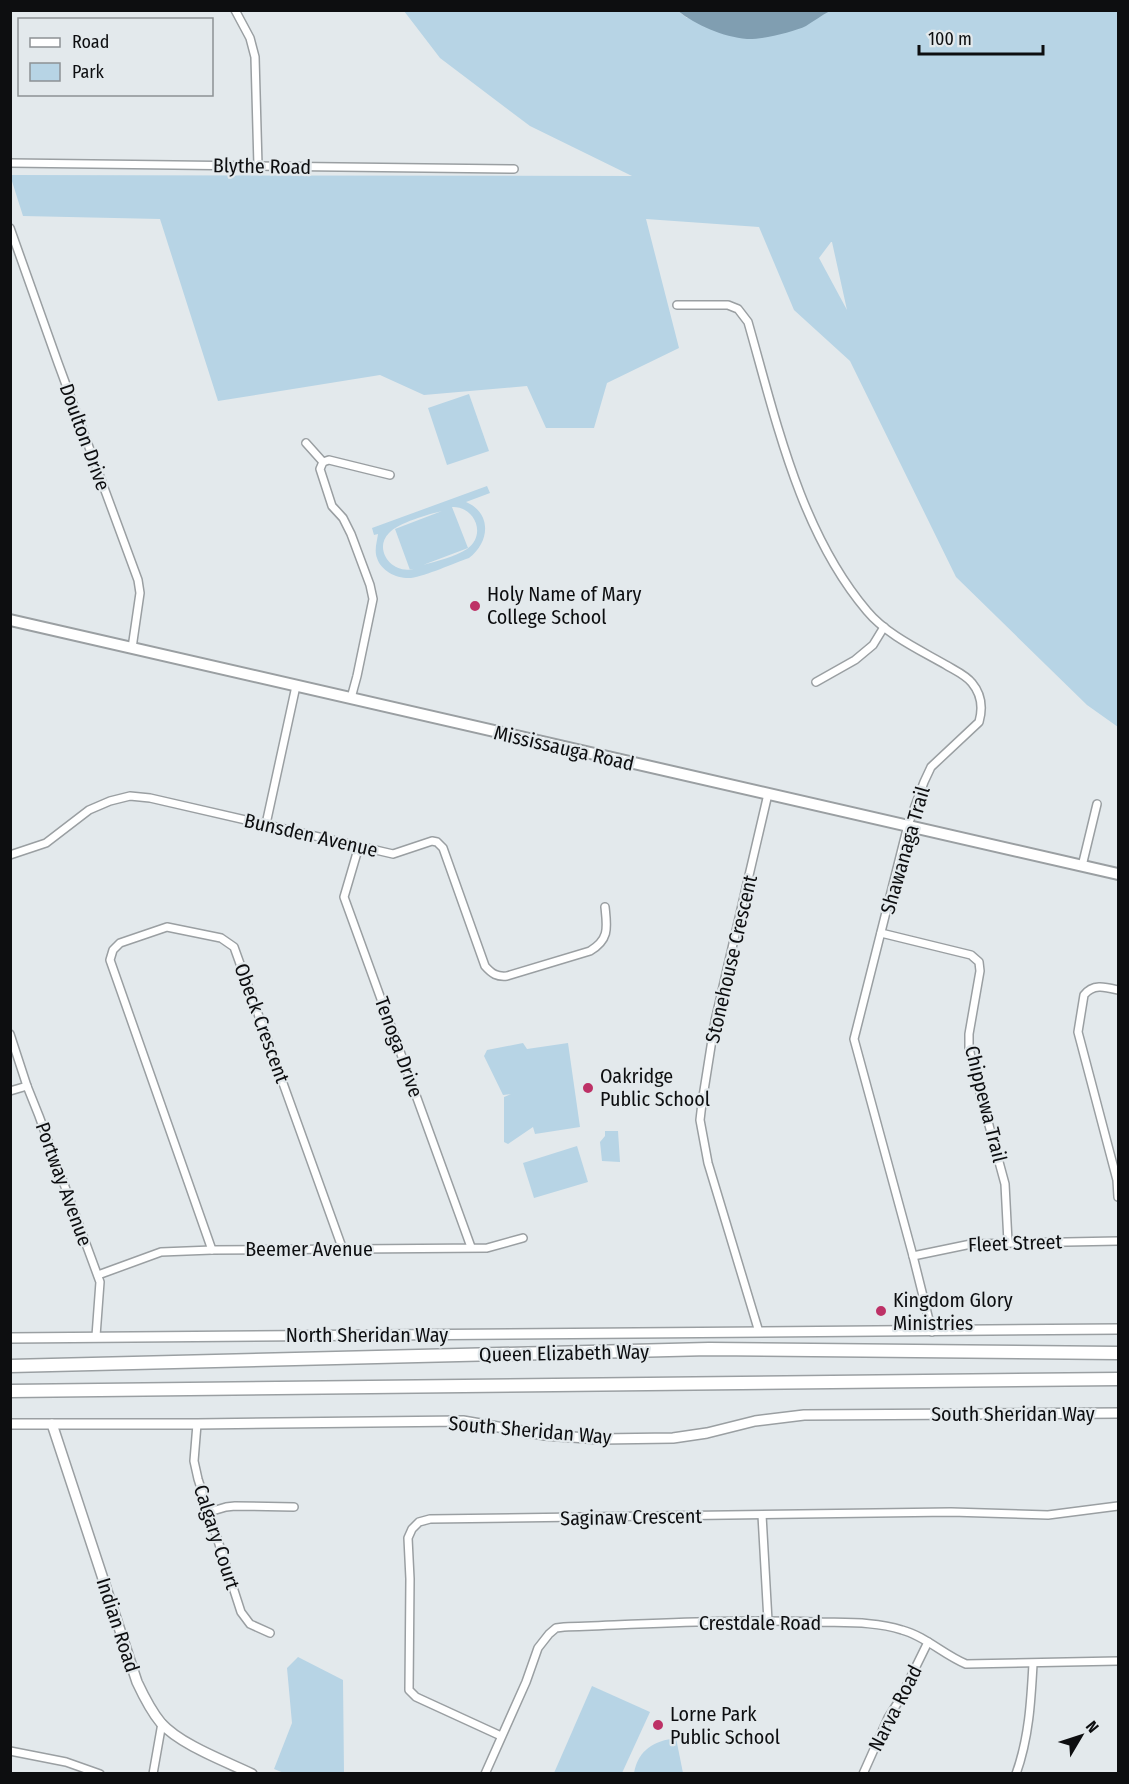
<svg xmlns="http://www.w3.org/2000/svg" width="1129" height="1784" viewBox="0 0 1129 1784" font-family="'Fira Sans Condensed',sans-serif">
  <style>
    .green { fill: #b7d4e5; fill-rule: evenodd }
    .water { fill: #809eb1 }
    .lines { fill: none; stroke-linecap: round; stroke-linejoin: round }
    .minor-casing { stroke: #9a9fa2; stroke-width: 10 }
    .tertiary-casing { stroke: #9a9fa2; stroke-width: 12 }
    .secondary-casing { stroke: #9a9fa2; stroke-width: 14 }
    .motorway-casing { stroke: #9a9fa2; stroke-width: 15 }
    .minor { stroke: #fff; stroke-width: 7 }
    .tertiary { stroke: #fff; stroke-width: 9 }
    .secondary { stroke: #fff; stroke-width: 10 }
    .motorway { stroke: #fff; stroke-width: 12 }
    .poi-dot { fill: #bd3166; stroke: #e3e9ec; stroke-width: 2 }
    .labels { text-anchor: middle; stroke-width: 4.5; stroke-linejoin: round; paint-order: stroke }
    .street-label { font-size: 20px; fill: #0d0e10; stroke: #e3e9ec }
    .poi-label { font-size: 20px; fill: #0d0e10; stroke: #e3e9ec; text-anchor: start }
  </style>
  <rect width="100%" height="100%" fill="#e3e9ec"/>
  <!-- green -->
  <g class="green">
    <path d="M404 11H678L687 18 729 11H1118V727L1087 705 956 577 850 361 794 310 759 227 646 219 679 348 607 383 594 428H546L527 386 424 395 380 375 218 401 160 219 23 216 10 175 632 176 530 126 440 58ZM831 242H832L847 310 819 258Z"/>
    <path d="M469 394 489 451 447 465 428 408Z"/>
    <path d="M487 486 490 493 466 502C492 513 490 542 469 558 454 563 426 576 411 578 397 579 381 571 377 558 374 550 377 542 378 534L374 535 372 528ZM452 507C475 506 487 535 467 549 455 557 437 561 423 565L468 548ZM442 511 395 529 410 570 416 568C394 577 372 550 389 533 398 523 429 514 442 511Z"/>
    <path d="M523 1043 527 1049 568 1043 580 1127 535 1134 533 1127 508 1144 504 1142V1097L511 1094 503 1095 484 1056 487 1050Z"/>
    <path d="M605 1131H618L620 1162 602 1161 600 1142 605 1136Z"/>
    <path d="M577 1146 588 1182 534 1198 523 1163Z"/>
    <path d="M298 1657 343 1680 344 1773H284L274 1769 292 1723 287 1668Z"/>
    <path d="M592 1686 650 1712 622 1773H554Z"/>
    <path d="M676 1738 683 1773H634C638 1750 654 1741 676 1738Z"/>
  </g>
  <!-- water -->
  <path class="water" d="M678 11H830C822 15 814 21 806 26 794 32 760 40 747 39 723 37 696 25 678 11Z"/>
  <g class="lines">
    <defs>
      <g id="minor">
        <path d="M235 10 250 38 255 57 258 166"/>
        <path d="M10 163 514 169"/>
        <path d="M10 228 58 363 138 580 140 593 132 648"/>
        <path d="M677 305H728L738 309 748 322C776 420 800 532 867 611 887 635 920 650 946 665 954 670 966 675 972 683 982 695 983 708 979 722L931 767 924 782 908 825 854 1039 913 1256 932 1332"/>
        <path d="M306 443 323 462"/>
        <path d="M816 682 855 660 873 645 884 627"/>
        <path d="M351 698 357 676 373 599 370 585 351 534 343 518 332 506 320 469 323 462 329 460 390 475"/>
        <path d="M266 824 296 686"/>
        <path d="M359 846 344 897 471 1247"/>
        <path d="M10 855 46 843 89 810 110 801 130 796 150 798 393 854 432 841 437 842 443 848 485 966C492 974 497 977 507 976L590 951C610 939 607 927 605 907"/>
        <path d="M1082 866 1097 804"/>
        <path d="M881 933 971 955 979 962 980 971 969 1034V1048L974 1070 1005 1184 1008 1242"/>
        <path d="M1118 990C1106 987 1093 983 1084 995L1078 1032 1117 1180 1118 1197"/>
        <path d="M10 1034 27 1086 39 1116 100 1282 96 1336"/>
        <path d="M10 1091 27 1086"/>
        <path d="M212 1250 110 960 113 950 120 943 167 927 221 938 234 947 343 1250"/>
        <path d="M913 1256 971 1244 1118 1241"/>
        <path d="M98 1275 161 1252 212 1250 487 1248 523 1238"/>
        <path d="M759 1332 708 1163 700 1120 702 1103 715 1021 768 794"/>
        <path d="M197 1424 194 1461 198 1479 241 1612 250 1624 270 1633"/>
        <path d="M209 1512 226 1507 235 1506 294 1507"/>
        <path d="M762 1515 768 1621"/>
        <path d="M501 1736 416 1697 409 1690 410 1579 408 1538 412 1529 419 1522 430 1519 951 1512 1048 1515 1118 1506"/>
        <path d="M10 1751 66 1762 100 1774"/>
        <path d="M153 1774 162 1723"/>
        <path d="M485 1774 526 1682 538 1648 549 1634 556 1628 564 1627C648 1624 732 1619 816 1622 844 1623 874 1621 902 1630 925 1636 944 1655 966 1664L1118 1661"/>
        <path d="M863 1774 888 1718 900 1699 928 1642"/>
        <path d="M1016 1774C1029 1738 1031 1701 1033 1664"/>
      </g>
      <g id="tertiary">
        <path d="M10 1338 1118 1329"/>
        <path d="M10 1424H197L463 1421 545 1435 600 1439 673 1438 707 1433 755 1421 804 1415 1118 1413"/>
        <path d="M52 1424 137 1682C144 1697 151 1711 161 1723 181 1745 225 1761 252 1774"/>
      </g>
      <path id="secondary" d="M10 620 1118 874"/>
      <g id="motorway">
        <path d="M10 1366 709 1349 1118 1353"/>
        <path d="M10 1391 1118 1379"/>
      </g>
    </defs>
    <!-- minor casing -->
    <use href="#minor" class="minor-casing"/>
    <!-- tertiary casing -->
    <use href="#tertiary" class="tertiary-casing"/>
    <!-- secondary casing -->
    <use href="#secondary" class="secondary-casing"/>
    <!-- motorway casing -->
    <use href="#motorway" class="motorway-casing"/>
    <!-- minor -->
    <use href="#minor" class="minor"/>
    <!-- tertiary -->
    <use href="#tertiary" class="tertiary"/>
    <!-- secondary -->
    <use href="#secondary" class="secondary"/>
    <!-- motorway -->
    <use href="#motorway" class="motorway"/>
  </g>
  <!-- markers -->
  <g class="poi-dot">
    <circle cx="475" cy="606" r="6"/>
    <circle cx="588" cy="1088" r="6"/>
    <circle cx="881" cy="1311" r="6"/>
    <circle cx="658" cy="1725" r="6"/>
  </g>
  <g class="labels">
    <!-- street labels -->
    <g class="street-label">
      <text transform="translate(262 166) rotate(1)" y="7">Blythe Road</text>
      <text transform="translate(85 437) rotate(70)" y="7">Doulton Drive</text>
      <text transform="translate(564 748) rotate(13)" y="7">Mississauga Road</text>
      <text transform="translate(311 835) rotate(13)" y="7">Bunsden Avenue</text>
      <text transform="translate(905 850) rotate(-74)" y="7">Shawanaga Trail</text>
      <text transform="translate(731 959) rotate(-77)" y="7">Stonehouse Crescent</text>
      <text transform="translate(262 1023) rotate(70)" y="7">Obeck Crescent</text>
      <text transform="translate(399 1047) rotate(70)" y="7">Tenoga Drive</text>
      <text transform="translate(986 1104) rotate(76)" y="7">Chippewa Trail</text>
      <text transform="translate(64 1184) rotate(70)" y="7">Portway Avenue</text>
      <text transform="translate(1015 1243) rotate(-2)" y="7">Fleet Street</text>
      <text x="309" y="1256">Beemer Avenue</text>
      <text x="367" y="1342">North Sheridan Way</text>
      <text transform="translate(564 1353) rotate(-1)" y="7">Queen Elizabeth Way</text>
      <text x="1013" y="1421">South Sheridan Way</text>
      <text transform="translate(530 1430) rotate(5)" y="7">South Sheridan Way</text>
      <text transform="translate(631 1517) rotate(-1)" y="7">Saginaw Crescent</text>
      <text transform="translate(217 1537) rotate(72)" y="7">Calgary Court</text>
      <text x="760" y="1630">Crestdale Road</text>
      <text transform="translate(118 1625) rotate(72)" y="7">Indian Road</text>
      <text transform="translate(895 1708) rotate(-63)" y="7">Narva Road</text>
    </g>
    <!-- poi labels -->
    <g class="poi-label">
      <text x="487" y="601">Holy Name of Mary<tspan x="487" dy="23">College School</tspan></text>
      <text x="600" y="1083">Oakridge<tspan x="600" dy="23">Public School</tspan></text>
      <text x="893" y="1307">Kingdom Glory<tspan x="893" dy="23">Ministries</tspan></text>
      <text x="670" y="1721">Lorne Park<tspan x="670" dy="23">Public School</tspan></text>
    </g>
  </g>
  <!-- border -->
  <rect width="1129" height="1784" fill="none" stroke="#0d0e10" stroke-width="24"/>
  <!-- legend -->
  <rect x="18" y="18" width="195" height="78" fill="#e3e9ec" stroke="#8d9194" stroke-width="1.5"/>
  <rect x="30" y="38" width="30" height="9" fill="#ffffff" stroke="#8d9194" stroke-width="1.5"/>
  <text x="72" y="48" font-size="18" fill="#0d0e10">Road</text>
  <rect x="30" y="63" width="30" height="18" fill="#b7d4e5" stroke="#8d9194" stroke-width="1.5"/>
  <text x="72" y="78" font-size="18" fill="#0d0e10">Park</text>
  <!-- north arrow -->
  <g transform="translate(1081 1736) rotate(51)" stroke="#e3e9ec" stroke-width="4.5" paint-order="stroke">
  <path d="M0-4.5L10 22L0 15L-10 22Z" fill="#0d0e10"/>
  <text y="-9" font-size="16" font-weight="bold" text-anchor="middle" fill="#0d0e10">N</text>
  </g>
  <!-- scale -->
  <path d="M919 45v9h124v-9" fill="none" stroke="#0d0e10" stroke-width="3"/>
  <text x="928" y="45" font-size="18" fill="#0d0e10" stroke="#e3e9ec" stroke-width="4.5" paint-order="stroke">100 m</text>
</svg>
